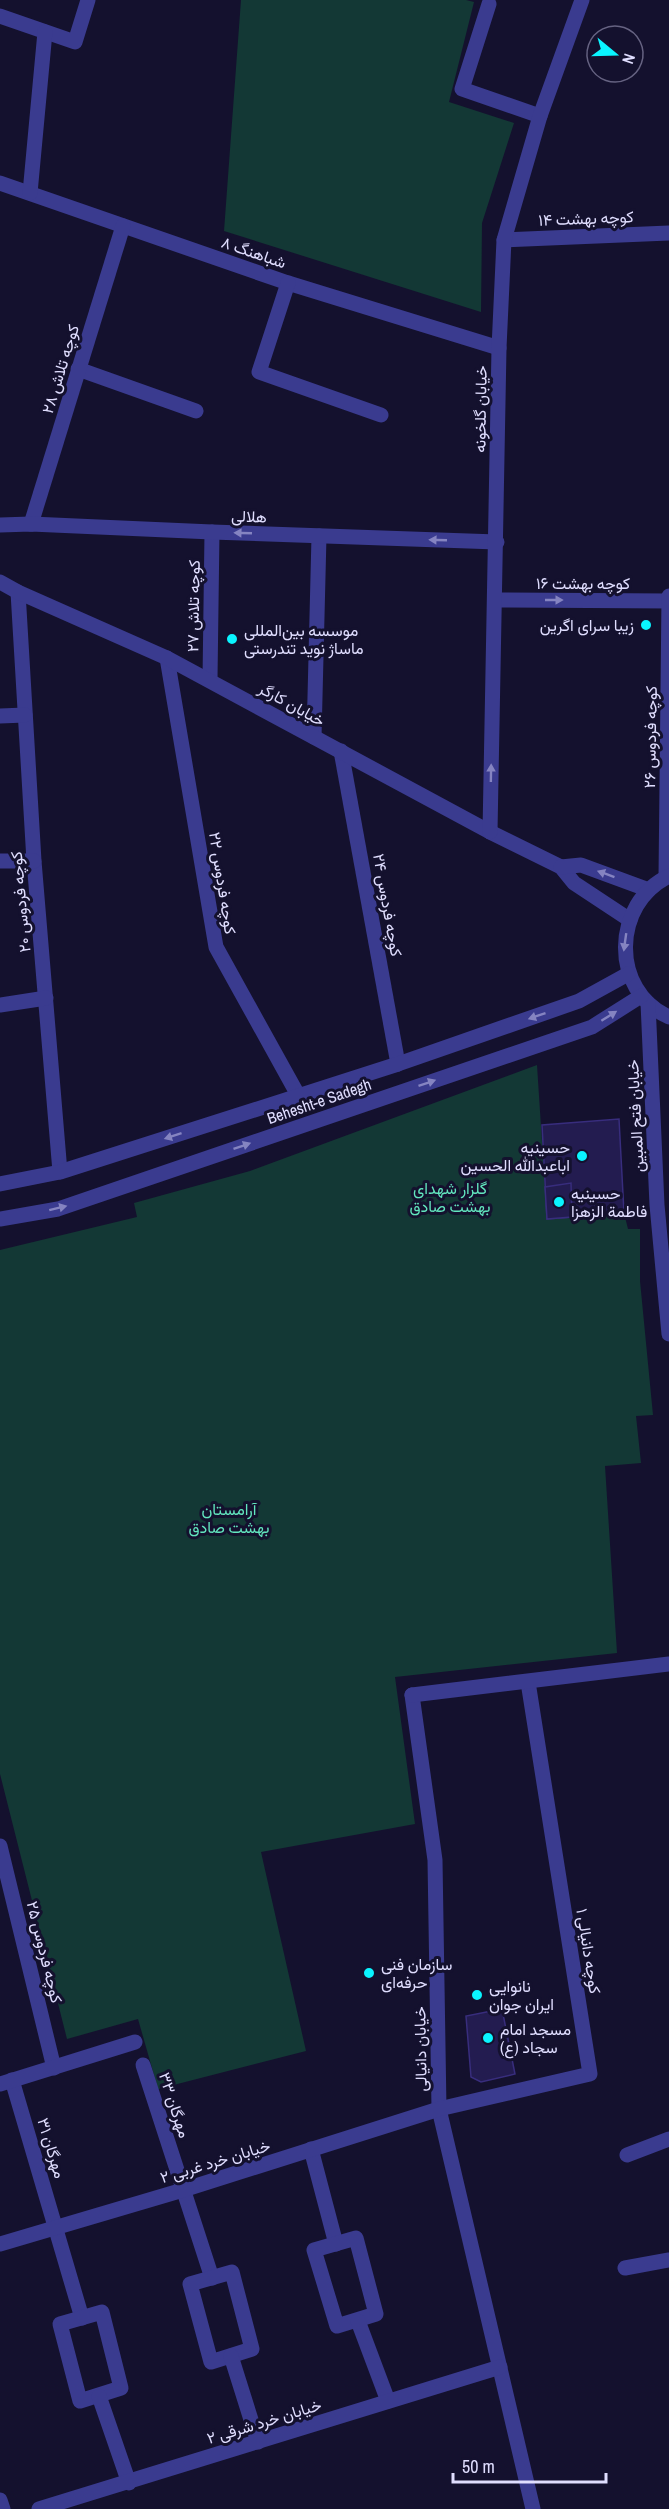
<svg xmlns="http://www.w3.org/2000/svg" width="669" height="2509" viewBox="0 0 669 2509" font-family="'Archivo Narrow',Vazirmatn,sans-serif">
  <style>
    .green { fill: #133835 }
    .building { fill: #231c50; stroke: #382d7d; stroke-width: 1.5 }
    .lines { fill: none; stroke-linecap: round; stroke-linejoin: round }
    .minor { stroke: #3a3b8f; stroke-width: 15 }
    .tertiary { stroke: #3a3b8f; stroke-width: 15 }
    .oneway { fill: #8584c1 }
    .poi-dot { fill: #0af4ff; stroke: #14112e; stroke-width: 2 }
    .labels { text-anchor: middle; stroke-width: 6; stroke-linejoin: round; paint-order: stroke }
    .street-label { font-size: 16px; fill: #e0deff; stroke: #14112e }
    .poi-label { font-size: 16px; fill: #e0deff; stroke: #14112e; text-anchor: start }
    .park-label { font-size: 16px; fill: #62e6be; stroke: #14112e }
  </style>
  <rect width="100%" height="100%" fill="#14112e"/>
  <!-- green -->
  <g class="green">
    <path d="M241 0H466L474 2 449 102 514 123 482 223 481 312 224 231Z"/>
    <path d="M537 1065 547 1219 624 1213 628 1229H640V1281L653 1415 636 1416 641 1463 605 1466 617 1653 395 1677 415 1824 261 1852 306 2051 158 2089 138 2019 67 2039 0 1774V1250L137 1217 134 1203 250 1171Z"/>
  </g>
  <!-- building -->
  <g class="building">
    <path d="M619 1119 624 1213 547 1219 542 1125Z"/>
    <path d="M571 1183 572 1217 547 1219 545 1187Z"/>
    <path d="M502 2009 515 2074 481 2082 471 2077 466 2016Z"/>
  </g>
  <g class="lines">
    <!-- minor -->
    <g class="minor">
      <path d="M489 4 462 89 540 116"/>
      <path d="M0 16 75 42 88 0"/>
      <path d="M0 183 288 283 499 348"/>
      <path d="M30 193 45 32"/>
      <path d="M504 240 669 233"/>
      <path d="M288 283 259 372 381 415"/>
      <path d="M78 369 196 411"/>
      <path d="M31 524 123 226"/>
      <path d="M18 592 34 861 60 1172"/>
      <path d="M496 600 669 601"/>
      <path d="M167 658 216 947 298 1095"/>
      <path d="M210 679 212 532"/>
      <path d="M0 716 25 715"/>
      <path d="M314 737 319 536"/>
      <path d="M341 751 398 1064"/>
      <path d="M0 861H34"/>
      <path d="M666 877 669 596"/>
      <path d="M0 1005 46 998"/>
      <path d="M412 1695 435 1860 439 2109 533 2509"/>
      <path d="M0 1846 54 2068"/>
      <path d="M143 2065 212 2278"/>
      <path d="M12 2080 82 2318"/>
      <path d="M0 2084 135 2042"/>
      <path d="M311 2149 336 2244"/>
      <path d="M627 2155 669 2139"/>
      <path d="M356 2238 376 2314 337 2326 314 2250Z"/>
      <path d="M0 2244 183 2190 439 2109 590 2074 528 1682"/>
      <path d="M625 2268 669 2260"/>
      <path d="M232 2272 252 2349 211 2362 190 2284Z"/>
      <path d="M102 2312 121 2388 80 2401 60 2324Z"/>
      <path d="M358 2321 388 2401"/>
      <path d="M231 2356 258 2442"/>
      <path d="M99 2396 129 2483"/>
      <path d="M0 2500 3 2509"/>
      <path d="M39 2509 500 2367"/>
    </g>
    <!-- tertiary -->
    <g class="tertiary">
      <path d="M0 525 31 524 212 532 497 542"/>
      <path d="M0 582 18 592 167 658 490 832 561 867 574 883 630 920"/>
      <path d="M490 832 499 348 504 240 540 116 582 0"/>
      <path d="M561 867 581 865 649 890"/>
      <path d="M669 876C612 903 610 991 669 1017"/>
      <path d="M648 1003 657 1205 669 1334"/>
      <path d="M0 1184 60 1172 398 1064 579 1001 628 974"/>
      <path d="M0 1219 58 1209 592 1027 641 996"/>
      <path d="M412 1695 669 1664"/>
    </g>
  </g>
  <!-- one-way arrows -->
  <defs><path id="oneway-solid" d="M-6-.8H1V-3.2L6.5 0L1 3.2V.8H-6Z" transform="scale(1.5)"/></defs>
  <g class="oneway">
    <use href="#oneway-solid" transform="translate(243 533) rotate(-178)"/>
    <use href="#oneway-solid" transform="translate(438 540) rotate(-178)"/>
    <use href="#oneway-solid" transform="translate(554 600)"/>
    <use href="#oneway-solid" transform="translate(491 773) rotate(-89)"/>
    <use href="#oneway-solid" transform="translate(606 874) rotate(-160)"/>
    <use href="#oneway-solid" transform="translate(625 942) rotate(98)"/>
    <use href="#oneway-solid" transform="translate(537 1016) rotate(161)"/>
    <use href="#oneway-solid" transform="translate(609 1016) rotate(-32)"/>
    <use href="#oneway-solid" transform="translate(427 1083) rotate(-19)"/>
    <use href="#oneway-solid" transform="translate(173 1136) rotate(162)"/>
    <use href="#oneway-solid" transform="translate(242 1146) rotate(-19)"/>
    <use href="#oneway-solid" transform="translate(58 1208) rotate(-14)"/>
  </g>
  <!-- markers -->
  <g class="poi-dot">
    <circle cx="646" cy="625" r="6"/>
    <circle cx="232" cy="639" r="6"/>
    <circle cx="582" cy="1156" r="6"/>
    <circle cx="559" cy="1202" r="6"/>
    <circle cx="369" cy="1973" r="6"/>
    <circle cx="477" cy="1995" r="6"/>
    <circle cx="488" cy="2038" r="6"/>
  </g>
  <g class="labels">
    <!-- street labels -->
    <g class="street-label">
      <text transform="translate(586 218) rotate(-2)" y="6">کوچه بهشت ۱۴</text>
      <text transform="translate(254 252) rotate(19)" y="6">شباهنگ ۸</text>
      <text transform="translate(60 369) rotate(-73)" y="6">کوچه تلاش ۲۸</text>
      <text transform="translate(480 409) rotate(-89)" y="6">خیابان گلخونه</text>
      <text transform="translate(249 516) rotate(2)" y="6">هلالی</text>
      <text x="583" y="589">کوچه بهشت ۱۶</text>
      <text transform="translate(193 606) rotate(-89)" y="6">کوچه تلاش ۲۷</text>
      <text transform="translate(292 704) rotate(29)" y="6">خیابان کارگر</text>
      <text transform="translate(650 737) rotate(-89)" y="6">کوچه فردوس ۲۶</text>
      <text transform="translate(223 883) rotate(81)" y="6">کوچه فردوس ۲۲</text>
      <text transform="translate(20 902) rotate(-95)" y="6">کوچه فردوس ۲۰</text>
      <text transform="translate(388 905) rotate(80)" y="6">کوچه فردوس ۲۴</text>
      <text transform="translate(319 1101) rotate(-19)" y="6">Behesht-e Sadegh</text>
      <text transform="translate(635 1116) rotate(-93)" y="6">خیابان فتح المبین</text>
      <text transform="translate(589 1951) rotate(81)" y="6">کوچه دانیالی ۱</text>
      <text transform="translate(45 1952) rotate(76)" y="6">کوچه فردوس ۲۵</text>
      <text transform="translate(420 2049) rotate(-91)" y="6">خیابان دانیالی</text>
      <text transform="translate(175 2105) rotate(72)" y="6">مهرگان ۳۳</text>
      <text transform="translate(52 2148) rotate(73)" y="6">مهرگان ۳۱</text>
      <text transform="translate(215 2161) rotate(-17)" y="6">خیابان خرد غربی ۲</text>
      <text transform="translate(264 2421) rotate(-17)" y="6">خیابان خرد شرقی ۲</text>
    </g>
    <!-- poi labels -->
    <g class="poi-label">
      <text x="634" y="631" text-anchor="end">زیبا سرای اگرین</text>
      <text x="244" y="636">موسسه بین‌المللی<tspan x="244" dy="18">ماساژ نوید تندرستی</tspan></text>
      <text x="570" y="1153" text-anchor="end">حسینیه<tspan x="570" dy="18">اباعبدالله الحسین</tspan></text>
      <text x="571" y="1199">حسینیه<tspan x="571" dy="18">فاطمة الزهزا</tspan></text>
      <text x="381" y="1970">سازمان فنی<tspan x="381" dy="18">حرفه‌ای</tspan></text>
      <text x="489" y="1992">نانوایی<tspan x="489" dy="18">ایران جوان</tspan></text>
      <text x="500" y="2035">مسجد امام<tspan x="500" dy="18">سجاد (ع)</tspan></text>
    </g>
    <!-- park labels -->
    <g class="park-label">
      <text x="450" y="1194">گلزار شهدای<tspan x="450" dy="18">بهشت صادق</tspan></text>
      <text x="229" y="1515">آرامستان<tspan x="229" dy="18">بهشت صادق</tspan></text>
    </g>
  </g>
  <!-- north arrow -->
  <g transform="translate(615 54) rotate(109)"><circle r="28" fill="#14112e" stroke="#666382" stroke-width="1.5"/>
  <path d="M0-4.5L10 22L0 15L-10 22Z" fill="#0af4ff"/>
  <text y="-9" font-size="16" font-weight="bold" text-anchor="middle" fill="#e0deff">N</text>
  </g>
  <!-- scale -->
  <path d="M453 2473v9h153v-9" fill="none" stroke="#e0deff" stroke-width="3"/>
  <text x="462" y="2473" font-size="18" fill="#e0deff" stroke="#14112e" stroke-width="4.5" paint-order="stroke">50 m</text>
</svg>
